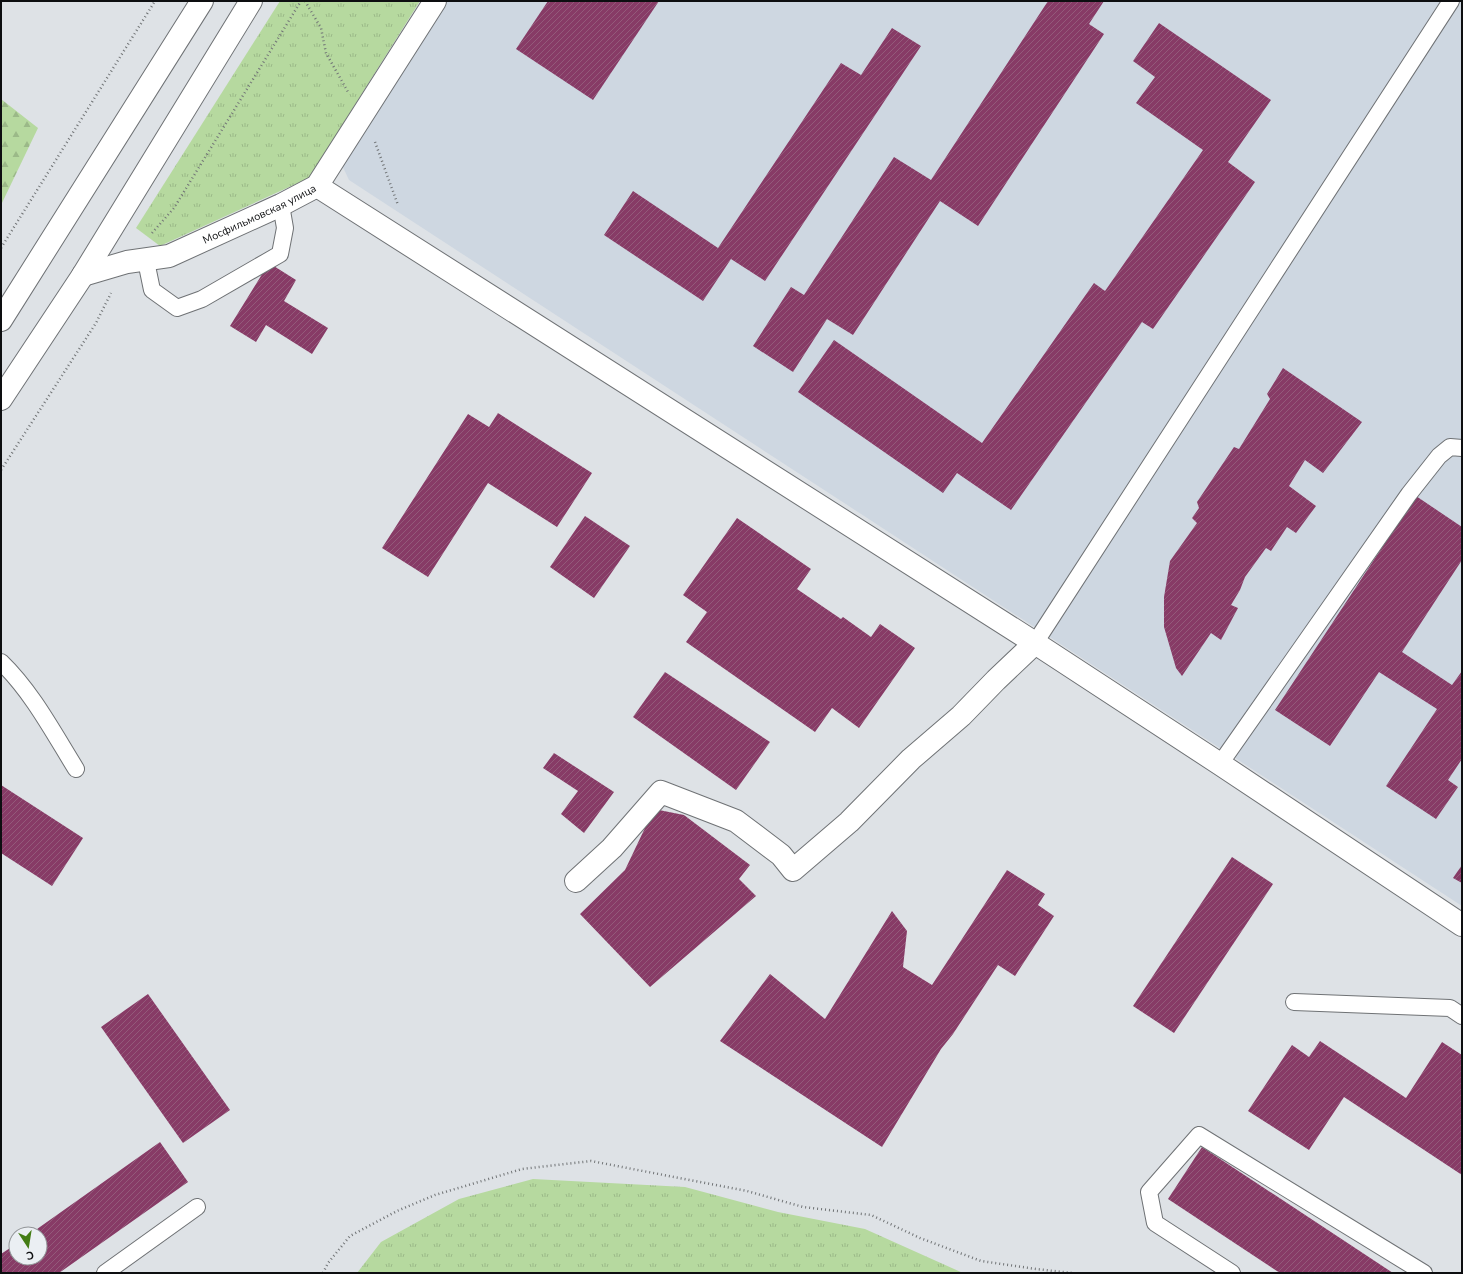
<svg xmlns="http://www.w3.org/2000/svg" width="1463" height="1274" viewBox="0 0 1463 1274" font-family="'Nunito Sans',sans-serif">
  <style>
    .built { fill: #ced7e1 }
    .grass { fill: url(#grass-tufts) }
    .forest { fill: url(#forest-firs) }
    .building { fill: url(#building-hatch) }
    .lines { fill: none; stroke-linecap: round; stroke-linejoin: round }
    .service-casing { stroke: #6f7275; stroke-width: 18 }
    .minor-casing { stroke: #6f7275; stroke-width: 24 }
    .tertiary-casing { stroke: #6f7275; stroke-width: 24 }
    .secondary-casing { stroke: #6f7275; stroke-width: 24 }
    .path { stroke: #717476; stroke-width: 2.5; stroke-dasharray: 1 3; stroke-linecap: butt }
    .service { stroke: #fff; stroke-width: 16 }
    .minor { stroke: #fff; stroke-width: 22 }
    .tertiary { stroke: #fff; stroke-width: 22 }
    .secondary { stroke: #fff; stroke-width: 22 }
    .labels { text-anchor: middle; stroke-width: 4; stroke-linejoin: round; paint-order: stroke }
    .street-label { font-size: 11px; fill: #0d0e10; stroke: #ebeff3 }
  </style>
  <defs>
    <pattern id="grass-tufts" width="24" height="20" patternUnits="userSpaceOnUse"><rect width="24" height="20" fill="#b6d99f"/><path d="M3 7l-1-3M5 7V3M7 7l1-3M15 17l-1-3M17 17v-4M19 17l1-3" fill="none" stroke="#9bb988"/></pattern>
    <pattern id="forest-firs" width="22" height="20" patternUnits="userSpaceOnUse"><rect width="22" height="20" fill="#b6d99f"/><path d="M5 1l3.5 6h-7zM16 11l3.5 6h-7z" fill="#9bb988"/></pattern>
    <pattern id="building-hatch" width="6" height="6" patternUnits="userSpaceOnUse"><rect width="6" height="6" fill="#873b66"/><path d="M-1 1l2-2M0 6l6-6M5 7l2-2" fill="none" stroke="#935a7a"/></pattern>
  </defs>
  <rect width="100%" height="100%" fill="#dee2e6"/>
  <!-- built -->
  <path class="built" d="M447 1H1462V906L349 180 341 163Z"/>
  <!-- grass -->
  <g class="grass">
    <path d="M280 1H420L309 178 160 246 136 228Z"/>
    <path d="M533 1179 685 1187 778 1212 865 1229 963 1273H357L381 1242 459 1199Z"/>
  </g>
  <!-- forest -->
  <path class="forest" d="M1 99 38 128 1 205Z"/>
  <!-- building -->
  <g class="building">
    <path d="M548 1H659L593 100 516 49Z"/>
    <path d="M1048 1H1104L1089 24 1104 34 978 226 940 201 853 335 827 319 793 372 753 346 791 287 804 295 894 157 931 180Z"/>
    <path d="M1159 23 1271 100 1228 162 1255 182 1153 329 1142 322 1011 510 957 473 943 493 798 392 834 340 982 443 1094 283 1105 291 1203 150 1136 103 1155 77 1133 61Z"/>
    <path d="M892 28 921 46 765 281 731 259 703 301 604 235 633 191 718 248 841 63 861 75Z"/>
    <path d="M269 263 296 280 284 301 328 328 312 354 266 325 256 342 230 326Z"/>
    <path d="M1283 368 1362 422 1323 473 1305 460 1289 486 1316 506 1296 533 1287 527 1271 551 1266 548 1245 577 1240 590 1231 605 1238 608 1221 640 1211 633 1182 676 1176 668 1164 627V597L1170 561 1197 523 1192 518 1199 508 1197 502 1234 447 1239 449 1270 399 1267 394Z"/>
    <path d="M498 413 592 473 557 527 488 483 428 577 382 548 468 414 489 427Z"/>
    <path d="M1416 496 1462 527V560L1402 652 1452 685 1462 671V759L1448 780 1458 787 1436 819 1386 786 1437 709 1379 672 1330 746 1275 710Z"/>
    <path d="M585 516 630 546 594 598 550 567Z"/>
    <path d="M737 518 811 569 797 589 841 619 843 617 871 637 880 624 915 648 859 728 832 708 815 732 686 642 707 612 683 595Z"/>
    <path d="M665 672 770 742 736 790 633 717Z"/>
    <path d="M554 753 614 792 584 833 561 814 578 791 543 768Z"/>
    <path d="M1 785 83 838 52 886 1 853Z"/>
    <path d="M654 809 684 815 750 865 739 879 756 896 650 987 580 914 625 870Z"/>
    <path d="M1232 857 1273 884 1174 1033 1133 1006Z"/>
    <path d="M1462 865V883L1453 878Z"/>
    <path d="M1007 870 1045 894 1038 905 1054 916 1015 976 998 965 953 1034 941 1049 882 1147 720 1041 770 974 825 1019 892 911 907 931 903 967 932 985Z"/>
    <path d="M148 994 230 1110 183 1143 101 1027Z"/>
    <path d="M1320 1041 1406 1098 1442 1042 1462 1055V1175L1344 1097 1309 1150 1248 1111 1292 1045 1309 1057Z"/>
    <path d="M160 1142 188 1182 59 1273H1V1254L16 1244V1258H40V1234H30Z"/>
    <path d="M1202 1147 1393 1273H1280L1168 1199Z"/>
  </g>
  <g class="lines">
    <defs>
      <g id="service">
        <path d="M146 261 152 290 177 308 202 299 280 254 285 228 281 205"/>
        <path d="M1035 643 1451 1"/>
        <path d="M1 662C32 692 53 732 76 769"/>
        <path d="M1220 764 1409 494 1439 456 1450 447 1462 448"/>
        <path d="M1294 1002 1450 1008 1462 1016"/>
        <path d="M105 1273 197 1207"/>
        <path d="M1232 1273 1155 1223 1149 1192 1199 1135 1424 1273"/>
      </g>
      <g id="minor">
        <path d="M317 186 1035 643 1220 764 1462 925"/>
        <path d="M576 881 612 848 661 792 736 821 781 855 793 870 849 822 911 759 961 716 996 680 1035 643"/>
      </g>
      <g id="tertiary">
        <path id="s1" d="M83 275 127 262 169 256 281 205 317 186 435 1"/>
      </g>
      <g id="secondary">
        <path d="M1 320 202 1"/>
        <path d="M1 399 83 275 251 1"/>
      </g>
    </defs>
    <!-- service casing -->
    <use href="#service" class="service-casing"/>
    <!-- minor casing -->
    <use href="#minor" class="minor-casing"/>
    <!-- tertiary casing -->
    <use href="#tertiary" class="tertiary-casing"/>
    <!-- secondary casing -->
    <use href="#secondary" class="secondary-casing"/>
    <!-- path -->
    <g class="path">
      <path d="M305 1 321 28 326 53 348 92"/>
      <path d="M375 142 398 205"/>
      <path d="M152 233 174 208 301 1"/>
      <path d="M1 248 155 1"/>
      <path d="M1 470 96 323 111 293"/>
      <path d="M323 1273 328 1263 350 1236 397 1211 435 1195 522 1169 591 1161 747 1191 803 1207 871 1215 920 1238 981 1261 1036 1269 1072 1273"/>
    </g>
    <!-- service -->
    <use href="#service" class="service"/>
    <!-- minor -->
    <use href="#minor" class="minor"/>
    <!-- tertiary -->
    <use href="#tertiary" class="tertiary"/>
    <!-- secondary -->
    <use href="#secondary" class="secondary"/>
  </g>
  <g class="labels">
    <!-- street labels -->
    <g class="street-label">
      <text dy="4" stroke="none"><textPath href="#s1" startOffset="188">Мосфильмовская улица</textPath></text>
    </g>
  </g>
  <!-- border -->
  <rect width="1463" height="1274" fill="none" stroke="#0d0e10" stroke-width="4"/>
  <!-- north arrow -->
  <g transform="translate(28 1246) rotate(168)"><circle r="19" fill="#ebeff3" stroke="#929598"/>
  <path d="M0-3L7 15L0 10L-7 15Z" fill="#447d15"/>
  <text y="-6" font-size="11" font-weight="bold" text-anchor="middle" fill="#0d0e10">С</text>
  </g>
</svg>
